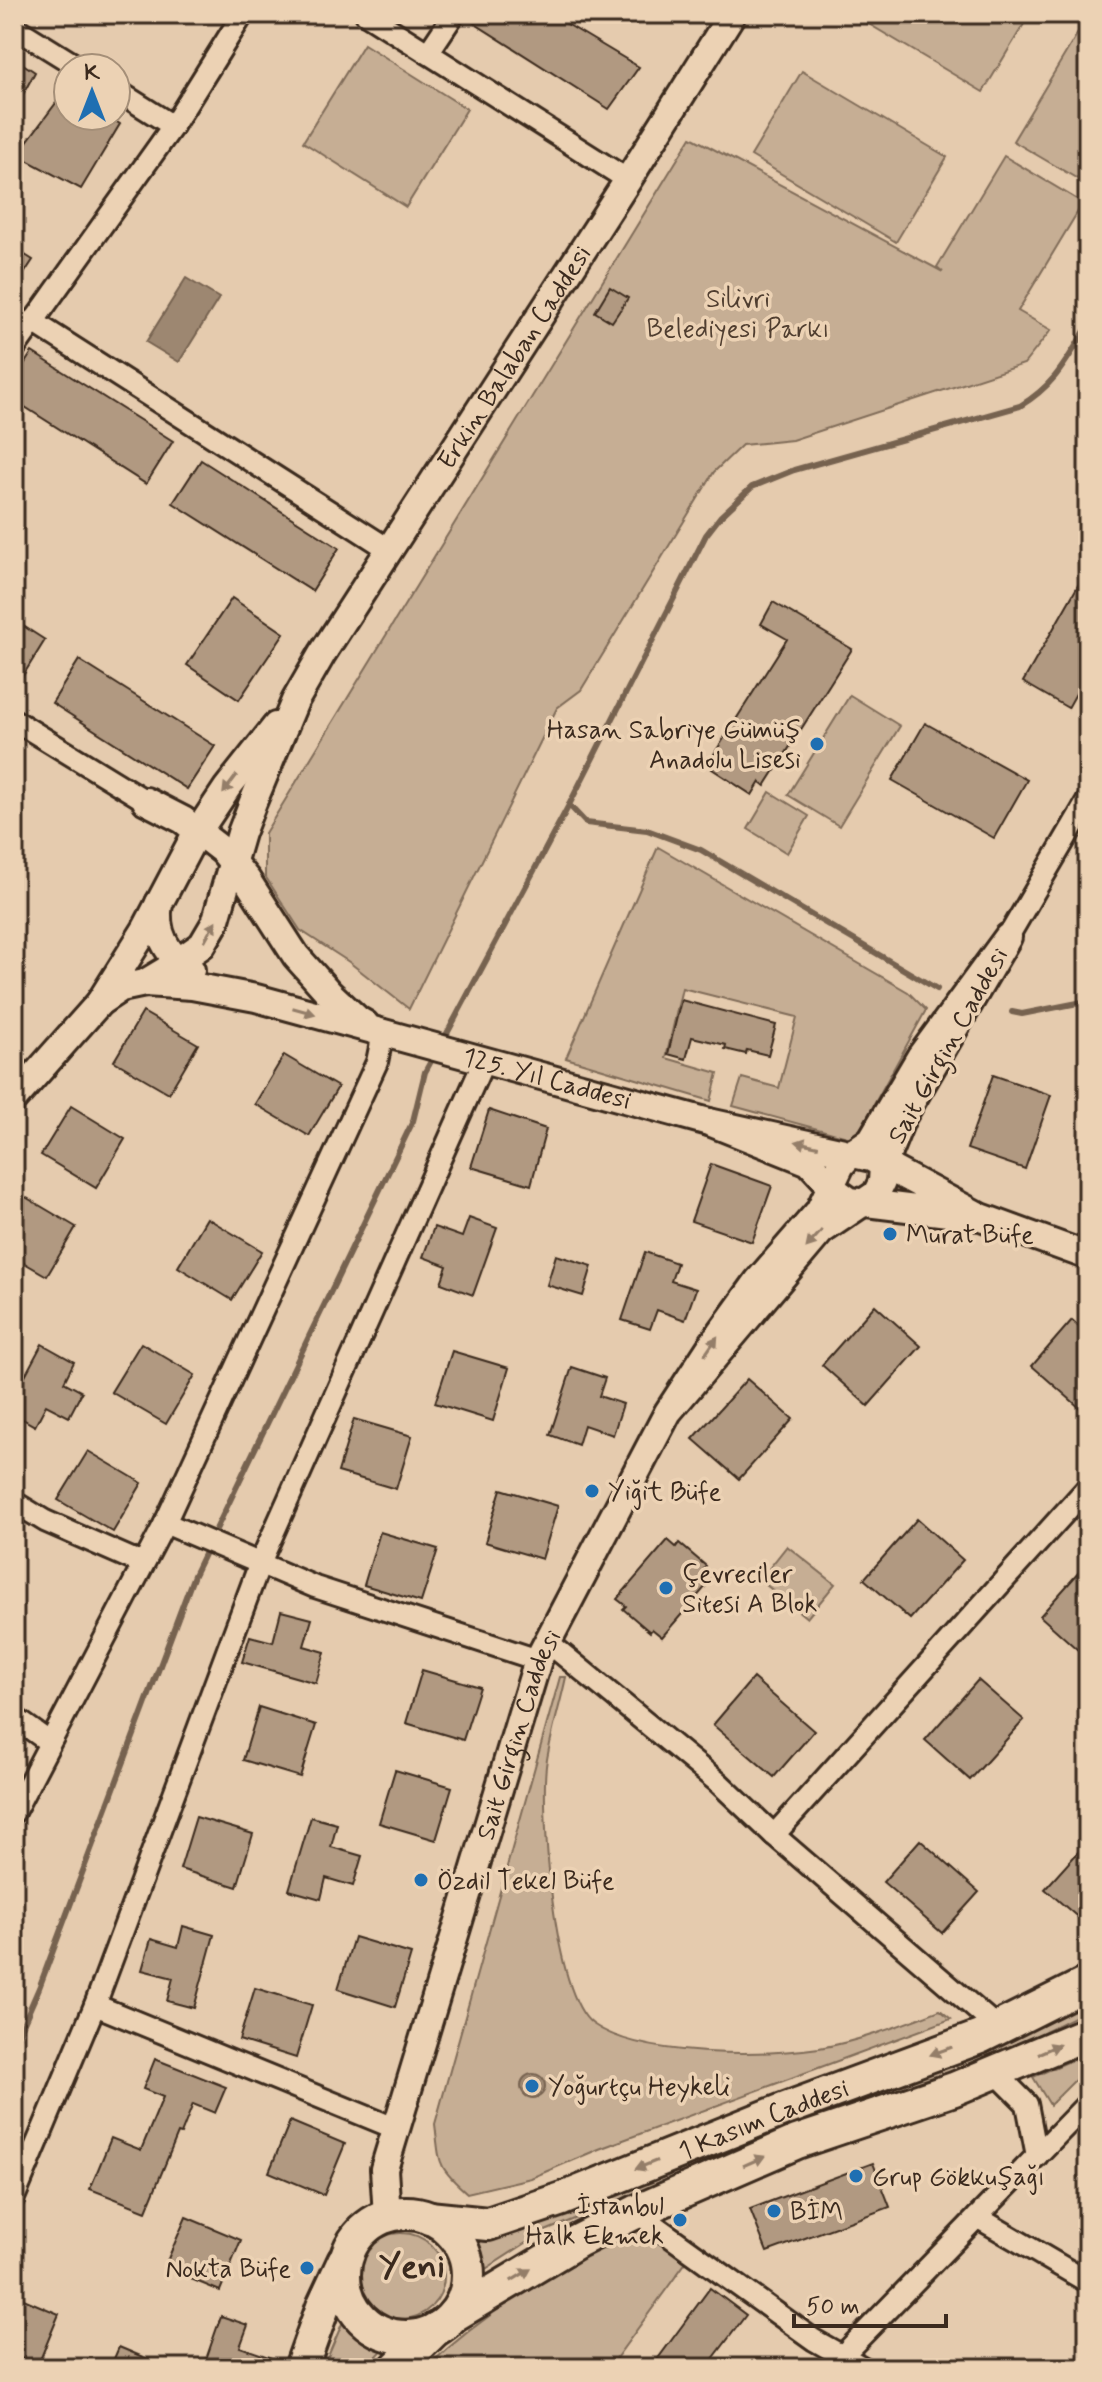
<svg xmlns="http://www.w3.org/2000/svg" width="1102" height="2382" viewBox="0 0 1102 2382" font-family="Mynerve,sans-serif">
  <style>
    .green { fill: #c6ae94; stroke: #806c59; stroke-width: 2 }
    .water { fill: #9d8771; stroke: #766250; stroke-width: 2 }
    .lines { fill: none; stroke-linecap: round; stroke-linejoin: round }
    .stream { stroke: #766250; stroke-width: 6 }
    .building { fill: #b19981; stroke: #3b2a1e; stroke-width: 2 }
    .minor-casing { stroke: #3b2a1e; stroke-width: 26 }
    .tertiary-casing { stroke: #3b2a1e; stroke-width: 32 }
    .primary-casing { stroke: #3b2a1e; stroke-width: 38 }
    .minor { stroke: #ecd2b4; stroke-width: 20 }
    .tertiary { stroke: #ecd2b4; stroke-width: 26 }
    .primary { stroke: #ecd2b4; stroke-width: 32 }
    .oneway { fill: #947e69 }
    .poi-dot { fill: #1f6fb2; stroke: #ecd2b4; stroke-width: 3 }
    .labels { text-anchor: middle; stroke-width: 7; stroke-linejoin: round; paint-order: stroke }
    .park-label { font-size: 26px; fill: #503e30; stroke: #ecd2b4 }
    .street-label { font-size: 26px; fill: #3b2a1e; stroke: #ecd2b4 }
    .poi-label { font-size: 26px; fill: #3b2a1e; stroke: #ecd2b4; text-anchor: start }
    .district-label { font-size: 34px; font-weight: bold; fill: #3b2a1e; stroke: #ecd2b4 }
  </style>
  <rect width="100%" height="100%" fill="#e5cbae"/>
  <filter id="ink" filterUnits="userSpaceOnUse"><feTurbulence type="fractalNoise" baseFrequency=".0125" numOctaves="2"/><feDisplacementMap in="SourceGraphic" scale="16" xChannelSelector="R" yChannelSelector="G"/><feConvolveMatrix kernelMatrix="1 2 1 2 8 2 1 2 1" color-interpolation-filters="sRGB"/></filter>
  <g filter="url(#ink)">
    <!-- green -->
    <g class="green">
      <path d="M852 14H1030L983 92Z"/>
      <path d="M1079 31 1088 36V185L1013 141Z"/>
      <path d="M364 44 467 109 406 207 303 142Z"/>
      <path d="M802 71 947 157 896 242 751 156Z"/>
      <path d="M691 137 943 272 937 267 1004 156 1083 203 1018 311 1051 330 1024 364 792 440 742 445 714 472 581 690 557 708 409 1009 349 962 300 930 265 876V833Z"/>
      <path d="M850 695 900 726 839 826 788 795Z"/>
      <path d="M770 792 809 816 787 853 748 829Z"/>
      <path d="M658 847 908 992 926 1010 860 1130 851 1138 733 1106 742 1078 779 1088 797 1017 682 988 666 1058 718 1073 711 1101 566 1058Z"/>
      <path d="M787 1546 835 1584 807 1618 760 1580Z"/>
      <path d="M560 1677H566C560 1706 550 1736 546 1766 541 1813 553 1996 593 2024 641 2058 762 2056 819 2048 861 2041 901 2025 940 2010L951 2019 599 2149 531 2178 467 2193C436 2166 440 2163 435 2124Z"/>
      <path d="M1088 1993V2010L970 2068 776 2136 543 2232 481 2272 471 2238 535 2223 630 2184 876 2093 963 2057Z"/>
      <path d="M1088 2053V2067L1050 2105 1033 2077Z"/>
      <path d="M643 2225 689 2258 609 2368H426C490 2307 565 2265 643 2225Z"/>
      <circle cx="401" cy="2276" r="43"/>
      <path d="M344 2319 359 2333 388 2344 366 2368H323Z"/>
    </g>
    <!-- water -->
    <g class="water">
      <path d="M186 278 219 298 179 362 146 342Z"/>
      <circle cx="533" cy="2086" r="12"/>
    </g>
    <g class="lines">
      <!-- stream -->
      <g class="stream">
        <path d="M569 805 586 823 647 830 701 850 937 989"/>
        <path d="M1012 1012 1022 1014 1088 1001"/>
        <path d="M443 1041 569 805 706 535 720 517 752 487 794 470 1020 406C1056 384 1066 361 1088 326"/>
        <path d="M14 2045 39 1988 194 1575 413 1121 425 1072 435 1054"/>
      </g>
    </g>
    <!-- building -->
    <g class="building">
      <path d="M467 14H566L562 21 639 67 609 109 466 18Z"/>
      <path d="M14 58 35 72 14 111Z"/>
      <path d="M68 87V116H107L120 124 81 189 17 155Z"/>
      <path d="M14 248 33 260 14 289Z"/>
      <path d="M610 287 628 298 612 322 595 312Z"/>
      <path d="M32 352 173 441 146 484 14 400V380Z"/>
      <path d="M201 460 339 548 312 591 173 503Z"/>
      <path d="M1088 568V672L1068 708 1023 682Z"/>
      <path d="M232 598 284 633 239 700 187 665Z"/>
      <path d="M773 602 852 649 765 786 760 782 752 795 712 769 720 757 714 754 787 639 761 624Z"/>
      <path d="M14 620 45 640 14 690Z"/>
      <path d="M79 660 215 746 187 789 52 703Z"/>
      <path d="M925 723 1027 780 994 838 892 780Z"/>
      <path d="M681 1000 776 1025 768 1055 747 1050 746 1054 725 1049 726 1045 692 1037 686 1059 668 1054Z"/>
      <path d="M143 1012 198 1044 169 1093 114 1061Z"/>
      <path d="M284 1055 338 1087 309 1136 255 1104Z"/>
      <path d="M993 1075 1051 1095 1025 1169 967 1149Z"/>
      <path d="M71 1106 125 1139 96 1188 41 1155Z"/>
      <path d="M489 1110 546 1129 531 1185 471 1167Z"/>
      <path d="M711 1164 772 1186 752 1242 691 1221Z"/>
      <path d="M22 1195 76 1227 47 1276 14 1257V1207Z"/>
      <path d="M207 1218 262 1251 232 1300 178 1267Z"/>
      <path d="M469 1218 497 1228 473 1295 441 1283 447 1266 423 1257 434 1227 462 1237Z"/>
      <path d="M645 1252 677 1263 671 1281 696 1289 685 1320 657 1310 650 1329 622 1320Z"/>
      <path d="M556 1255 592 1266 583 1296 547 1285Z"/>
      <path d="M875 1305 921 1346 868 1406 822 1365Z"/>
      <path d="M1072 1320 1088 1334V1415L1032 1366Z"/>
      <path d="M141 1343 195 1375 166 1424 111 1392Z"/>
      <path d="M42 1344 74 1362 64 1382 82 1392 69 1417 46 1405 35 1426 14 1414V1396Z"/>
      <path d="M452 1351 509 1368 493 1421 435 1403Z"/>
      <path d="M572 1367 605 1378 599 1396 623 1404 613 1435 584 1425 578 1445 550 1435Z"/>
      <path d="M747 1379 793 1419 739 1479 693 1439Z"/>
      <path d="M354 1419 412 1436 396 1489 338 1472Z"/>
      <path d="M88 1451 142 1483 113 1532 58 1500Z"/>
      <path d="M501 1489 558 1506 542 1559 485 1542Z"/>
      <path d="M917 1519 963 1560 910 1619 864 1579Z"/>
      <path d="M380 1532 438 1549 421 1602 364 1585Z"/>
      <path d="M668 1540 676 1547 679 1543 706 1566 704 1569 714 1577 662 1637 652 1629 650 1632 623 1609 626 1606 617 1599Z"/>
      <path d="M1088 1562V1659L1040 1616Z"/>
      <path d="M281 1611 312 1619 304 1646 325 1652 316 1683 242 1662 250 1636 273 1642Z"/>
      <path d="M422 1670 480 1687 463 1740 406 1723Z"/>
      <path d="M753 1678 814 1731 774 1777 713 1725Z"/>
      <path d="M978 1680 1024 1720 970 1780 925 1740Z"/>
      <path d="M259 1707 316 1725 300 1777 243 1760Z"/>
      <path d="M395 1770 452 1787 436 1840 379 1823Z"/>
      <path d="M196 1817 253 1834 237 1887 180 1869Z"/>
      <path d="M311 1817 337 1824 331 1847 362 1856 353 1886 326 1878 321 1899 289 1890Z"/>
      <path d="M920 1840 979 1892 942 1933 883 1882Z"/>
      <path d="M1088 1841V1926L1045 1889Z"/>
      <path d="M183 1926 214 1935 194 2008 167 2001 173 1978 142 1970 151 1939 178 1947Z"/>
      <path d="M354 1937 411 1954 395 2007 338 1989Z"/>
      <path d="M255 1988 312 2005 296 2058 239 2040Z"/>
      <path d="M155 2059 226 2087 215 2113 193 2104 181 2134 178 2133 146 2211 90 2189 111 2138 141 2150 163 2097 143 2089Z"/>
      <path d="M290 2121 345 2144 324 2195 269 2172Z"/>
      <path d="M873 2163 890 2207 767 2252 750 2209Z"/>
      <path d="M186 2217 241 2240 220 2291 164 2268Z"/>
      <path d="M710 2288 746 2315 706 2368H651Z"/>
      <path d="M14 2295 59 2314 38 2365 14 2355Z"/>
      <path d="M221 2316 248 2325 240 2347 283 2362 282 2368H203Z"/>
      <path d="M119 2347 169 2368H110Z"/>
    </g>
    <g class="lines">
      <defs>
        <g id="minor">
          <path d="M366 14 628 180"/>
          <path d="M14 27 80 68"/>
          <path d="M428 53 454 14"/>
          <path d="M116 90 173 126"/>
          <path d="M32 321 390 550"/>
          <path d="M14 349 173 126 243 14"/>
          <path d="M14 720 146 801"/>
          <path d="M1008 937 1088 800"/>
          <path d="M14 1502 45 1521 143 1564"/>
          <path d="M165 1523 315 1587 538 1660"/>
          <path d="M549 1643 719 1783 774 1835 998 2028"/>
          <path d="M14 1717 49 1742"/>
          <path d="M14 1812 165 1523 377 1062 383 1033"/>
          <path d="M774 1835 1088 1487"/>
          <path d="M95 2005 397 2129"/>
          <path d="M995 2072 1027 2104 1037 2156"/>
          <path d="M14 2198 95 2005 260 1563 484 1061"/>
          <path d="M636 2212 814 2340 864 2368"/>
          <path d="M977 2217 1088 2282"/>
          <path d="M834 2368 843 2355 1088 2103"/>
        </g>
        <g id="tertiary">
          <path d="M146 801 183 820 223 851 247 880 296 956 329 993 358 1020 365 1024"/>
          <path d="M159 903C154 931 166 955 191 970"/>
          <path id="s1" d="M145 983 192 986 256 998 709 1122"/>
          <path id="s2" d="M100 1002 121 988 145 983 165 971 202 945 215 923 241 833 253 802 295 701 322 654 628 180 732 14"/>
          <path d="M14 1099 100 1002 145 930 193 839 227 788 276 726"/>
          <path d="M981 1217 850 1201 836 1191 809 1162 709 1122 871 1158 981 1217 1088 1256"/>
          <path id="s3" d="M387 2216 384 2169 538 1660 668 1412 711 1346 758 1281 819 1211 841 1165 851 1154 871 1140 920 1057 1008 937 902 1118 883 1165 882 1182 876 1194 821 1231 668 1412"/>
        </g>
        <g id="primary">
          <circle cx="406" cy="2275" r="62"/>
          <path id="s4" d="M429 2218 488 2224 562 2199 783 2110 980 2037 1088 1983"/>
          <path d="M454 2315 578 2241 636 2212 797 2142 954 2089 1088 2033"/>
          <path d="M301 2368 324 2304 344 2261"/>
          <path d="M396 2368 436 2329"/>
        </g>
      </defs>
      <!-- minor casing -->
      <use href="#minor" class="minor-casing"/>
      <!-- tertiary casing -->
      <use href="#tertiary" class="tertiary-casing"/>
      <!-- primary casing -->
      <use href="#primary" class="primary-casing"/>
      <!-- minor -->
      <use href="#minor" class="minor"/>
      <!-- tertiary -->
      <use href="#tertiary" class="tertiary"/>
      <!-- primary -->
      <use href="#primary" class="primary"/>
    </g>
    <!-- one-way arrows -->
    <defs><path id="oneway-solid" d="M-6-.8H1V-3.2L6.5 0L1 3.2V.8H-6Z" transform="scale(2)"/></defs>
    <g class="oneway">
      <use href="#oneway-solid" transform="translate(230 784) rotate(127)"/>
      <use href="#oneway-solid" transform="translate(210 931) rotate(-61)"/>
      <use href="#oneway-solid" transform="translate(304 1011) rotate(16)"/>
      <use href="#oneway-solid" transform="translate(807 1144) rotate(-168)"/>
      <use href="#oneway-solid" transform="translate(814 1239) rotate(132)"/>
      <use href="#oneway-solid" transform="translate(711 1346) rotate(-56)"/>
      <use href="#oneway-solid" transform="translate(1049 2049) rotate(-23)"/>
      <use href="#oneway-solid" transform="translate(941 2051) rotate(160)"/>
      <use href="#oneway-solid" transform="translate(754 2161) rotate(-24)"/>
      <use href="#oneway-solid" transform="translate(646 2165) rotate(158)"/>
      <use href="#oneway-solid" transform="translate(521 2275) rotate(-31)"/>
    </g>
  </g>
  <!-- markers -->
  <g class="poi-dot">
    <circle cx="817" cy="744" r="8"/>
    <circle cx="890" cy="1234" r="8"/>
    <circle cx="592" cy="1491" r="8"/>
    <circle cx="666" cy="1588" r="8"/>
    <circle cx="421" cy="1880" r="8"/>
    <circle cx="532" cy="2086" r="8"/>
    <circle cx="856" cy="2176" r="8"/>
    <circle cx="774" cy="2211" r="8"/>
    <circle cx="680" cy="2220" r="8"/>
    <circle cx="307" cy="2268" r="8"/>
  </g>
  <g class="labels">
    <!-- park labels -->
    <g class="park-label">
      <text x="738" y="307">Silivri<tspan x="738" dy="30">Belediyesi Parkı</tspan></text>
    </g>
    <!-- street labels -->
    <g class="street-label">
      <text dy="9" stroke="none"><textPath href="#s2" startOffset="788">Erkin Balaban Caddesi</textPath></text>
      <text transform="translate(947 1045) rotate(-61)" y="9">Sait Girgin Caddesi</text>
      <text dy="9" stroke="none"><textPath href="#s1" startOffset="414">125. Yıl Caddesi</textPath></text>
      <text dy="9" stroke="none"><textPath href="#s3" startOffset="502">Sait Girgin Caddesi</textPath></text>
      <text dy="9" stroke="none"><textPath href="#s4" startOffset="354">1 Kasım Caddesi</textPath></text>
    </g>
    <!-- poi labels -->
    <g class="poi-label">
      <text x="801" y="738" text-anchor="end">Hasan Sabriye Gümüş<tspan x="801" dy="30">Anadolu Lisesi</tspan></text>
      <text x="906" y="1243">Murat Büfe</text>
      <text x="608" y="1500">Yiğit Büfe</text>
      <text x="682" y="1582">Çevreciler<tspan x="682" dy="30">Sitesi A Blok</tspan></text>
      <text x="437" y="1889">Özdil Tekel Büfe</text>
      <text x="548" y="2095">Yoğurtçu Heykeli</text>
      <text x="872" y="2185">Grup Gökkuşağı</text>
      <text x="664" y="2214" text-anchor="end">İstanbul<tspan x="664" dy="30">Halk Ekmek</tspan></text>
      <text x="790" y="2220">BİM</text>
      <text x="291" y="2277" text-anchor="end">Nokta Büfe</text>
    </g>
    <!-- district labels -->
    <g class="district-label">
      <text x="412" y="2277">Yeni</text>
    </g>
  </g>
  <!-- margin -->
  <rect width="1102" height="2382" fill="none" stroke="#ecd2b4" stroke-width="48"/>
  <rect x="24" y="24" width="1054" height="2334" fill="none" stroke="#3b2a1e" stroke-width="3" filter="url(#ink)"/>
  <!-- north arrow -->
  <g transform="translate(92 92)"><circle r="38" fill="#ecd2b4" stroke="#a58f78" stroke-width="2"/>
  <path d="M0-6L14 30L0 20L-14 30Z" fill="#1f6fb2"/>
  <text y="-12" font-size="22" font-weight="bold" text-anchor="middle" fill="#3b2a1e">K</text>
  </g>
  <!-- scale -->
  <path d="M794 2314v12h152v-12" fill="none" stroke="#3b2a1e" stroke-width="4"/>
  <text x="806" y="2314" font-size="24" fill="#3b2a1e" stroke="#ecd2b4" stroke-width="6" paint-order="stroke">50 m</text>
</svg>
